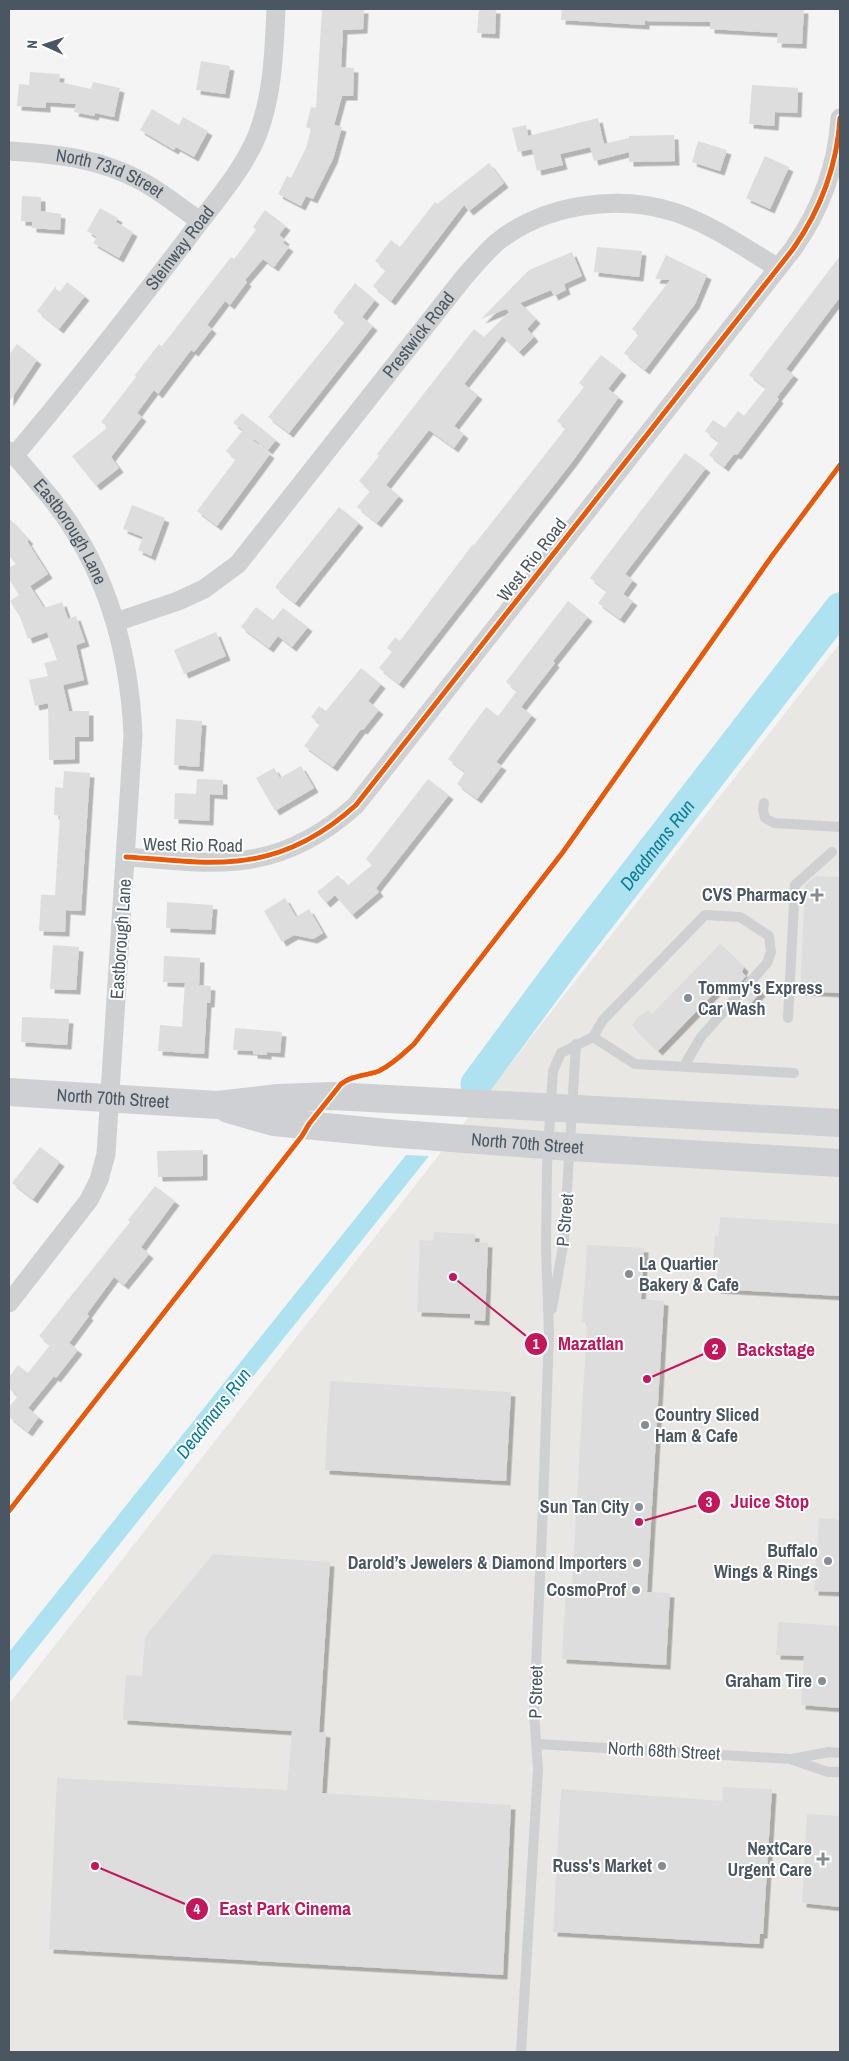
<svg xmlns="http://www.w3.org/2000/svg" width="849" height="2061" viewBox="0 0 849 2061" font-family="'Archivo Narrow',sans-serif">
  <style>
    .commercial { fill: #e8e7e3 }
    .water { fill: #aee2f0 }
    .lines { fill: none; stroke-linecap: round; stroke-linejoin: round }
    .river { stroke: #aee2f0; stroke-width: 31 }
    .building { fill: #ddddde; filter: url(#shadow) }
    .lane { stroke: #ced0d2; stroke-width: 10 }
    .street { stroke: #ced0d2; stroke-width: 19 }
    .secondary { stroke: #ced0d4; stroke-width: 28 }
    .cycleway-casing { stroke: #fff; stroke-width: 8 }
    .cycleway { stroke: #e8590c; stroke-width: 5 }
    .poi-dot { fill: #868d94; stroke: #fff; stroke-width: 2 }
    .labels { text-anchor: middle; stroke-width: 4; stroke-linejoin: round; paint-order: stroke }
    .street-label { font-size: 18px; fill: #4a5661; stroke: #fff }
    .poi-label { font-size: 18px; font-weight: bold; fill: #4a5661; stroke: #fff; text-anchor: end }
    .water-label { font-size: 19px; font-style: italic; fill: #0c7c9b; stroke: #fff }
    .leader { fill: none; stroke: #c2185b; stroke-width: 2 }
    .callout-dot { fill: #c2185b; stroke: #fff; stroke-width: 2 }
    .mark-label { font-size: 15px; text-anchor: middle; font-weight: bold; fill: #fff }
    .callout-label { font-size: 19px; text-anchor: middle; font-weight: bold; fill: #c2185b; stroke: #fff; stroke-width: 4; stroke-linejoin: round; paint-order: stroke }
  </style>
  <defs>
    <filter id="shadow"><feDropShadow dx="4.5" dy="4.5" stdDeviation="0" flood-color="#0004"/></filter>
  </defs>
  <rect width="100%" height="100%" fill="#f4f4f4"/>
  <!-- commercial -->
  <path class="commercial" d="M840 643V2052H9V1704Z"/>
  <!-- water -->
  <path class="water" d="M406 1155 429 1156 9 1683V1652Z"/>
  <g class="lines">
    <!-- river -->
    <path class="river" id="s1" d="M476 1084 569 958 840 608"/>
  </g>
  <!-- building -->
  <g class="building">
    <path d="M322 9H364L363 29 343 30 341 67 354 68 353 96H342L334 125 342 127 333 159 313 199 306 196 301 206 278 194 287 176 291 178 306 148 311 129 306 127 311 107 316 108Z"/>
    <path d="M479 9H496L495 34 477 33Z"/>
    <path d="M562 9H804L802 44 777 43 778 33 710 29V22L645 21V25L561 20Z"/>
    <path d="M201 61 230 66 225 94 196 90Z"/>
    <path d="M30 72 60 74 59 82 91 89 93 82 120 88 114 117 95 113 94 116 74 112 76 104 46 102V108L17 106 19 84 29 85Z"/>
    <path d="M752 85 798 88 797 113 775 112 774 126 749 124Z"/>
    <path d="M152 109 179 125 183 117 208 131 194 157 176 147 174 150 140 130Z"/>
    <path d="M598 118 604 144 629 138V136L674 135 675 161 629 162V152L594 161 590 147 560 154 563 165 537 171 532 149 518 152 512 128 526 125 528 136Z"/>
    <path d="M698 141 727 150 720 171 692 162Z"/>
    <path d="M765 156 789 167 770 209 746 198Z"/>
    <path d="M489 163 504 183 469 211 464 205 391 301 373 286 386 270 375 261 391 240 400 247 435 202 437 204Z"/>
    <path d="M22 196 41 197V211L61 214 60 230 32 228V222L21 221Z"/>
    <path d="M100 208 118 218 116 222 133 232 119 258 93 243 97 237 87 231Z"/>
    <path d="M265 210 286 226 279 235 285 240 283 243 289 247 274 267 263 259 245 280 247 282 230 305 225 301 207 325 212 329 194 352 191 350 158 394 154 390 137 413 142 417 111 457 119 468 96 486 72 456 108 427 101 422 136 377 135 375 159 344 162 346 231 257 234 259 256 230 253 227Z"/>
    <path d="M597 247 642 251 639 277 594 272Z"/>
    <path d="M572 252 582 276 564 284 566 290 554 296 551 290 520 303 536 319 527 329 534 337 519 352 502 336 464 384 478 395 454 426 464 434 454 448 429 430 386 485 399 496 377 523 357 507 370 491 359 481 379 456 377 454 474 329 484 337 509 312 506 309 481 319 529 270Z"/>
    <path d="M666 255 707 275 695 304 645 370 624 353 639 334 632 329 670 280 655 279Z"/>
    <path d="M840 256V297L786 369 794 375 777 397 779 399 737 455 734 454 724 467 709 455 719 442 705 431 713 420 725 428 738 411 744 416 766 388 749 375Z"/>
    <path d="M67 282 85 296 59 329 37 311 56 286V289L60 292Z"/>
    <path d="M355 283 375 300 362 317 373 326 289 433 268 417 345 322 333 312Z"/>
    <path d="M17 344 37 360 9 402V355Z"/>
    <path d="M601 355 622 371 608 389 619 397 572 462 399 684 379 668 392 652 387 648 395 637 400 641 473 544 474 545 566 428 557 421 584 387 579 383Z"/>
    <path d="M242 413 276 440 268 450 254 439 253 440 270 454 217 526 197 511 236 459 226 451 243 430 233 423Z"/>
    <path d="M685 453 706 468 625 574 633 580 623 594 633 601 620 619 598 603 607 591 590 578Z"/>
    <path d="M132 505 165 518 151 556 138 550 143 537 123 529Z"/>
    <path d="M339 507 359 523 295 603 275 587Z"/>
    <path d="M9 518 29 540 27 541 48 574 30 586 44 608 62 602 68 619 76 616 85 642 76 645 84 680 63 685 69 711H89V737H75V759L49 760 48 703 35 706 29 680 48 676 44 663 57 660 47 632 28 639 20 617 10 601 19 595 9 579V568L16 564 9 556Z"/>
    <path d="M568 601 588 617 553 661 555 663 521 707 532 715 496 762 502 766 477 799 457 784 465 772 448 759 486 707 498 716 517 691 506 682Z"/>
    <path d="M256 607 273 620 283 608 308 627 292 647 278 636 269 648 241 627Z"/>
    <path d="M216 632 226 656 184 674 174 650Z"/>
    <path d="M361 668 381 684 368 701 379 710 363 730 361 729 333 767 304 746 320 724 311 717 319 706 326 711Z"/>
    <path d="M176 719 202 721 199 767 174 765Z"/>
    <path d="M301 766 314 788 275 811 256 778 274 768 280 778Z"/>
    <path d="M64 771 90 773 81 911 66 910 65 932 39 931 41 895H55L60 816 54 815 55 787 63 788Z"/>
    <path d="M197 779 223 780V795L210 794 209 821 174 819 175 793 196 794Z"/>
    <path d="M428 779 449 795 376 888 379 892 352 915 335 895 326 903 317 892 338 875 347 886 372 865 366 859Z"/>
    <path d="M816 876 840 877V993L800 991 805 885Z"/>
    <path d="M285 898 296 917 309 909 323 933 313 939 294 935 282 942 264 911Z"/>
    <path d="M167 902 213 905 211 930 166 928Z"/>
    <path d="M720 944 744 967 742 972 746 976 735 989 730 984 725 987 722 985 658 1051 632 1025 636 1019 648 1010 652 1014Z"/>
    <path d="M53 945 79 947 76 990 50 989Z"/>
    <path d="M164 956 200 958 199 985 211 986 210 1003H207L204 1054 158 1051 160 1025 182 1027 185 983 163 982Z"/>
    <path d="M756 986 761 992 750 1004 745 999Z"/>
    <path d="M22 1017 69 1019 67 1045 21 1042Z"/>
    <path d="M235 1028 282 1032 280 1053 267 1052V1055L253 1054V1051L233 1050Z"/>
    <path d="M40 1147 60 1162 33 1199 12 1183Z"/>
    <path d="M203 1150V1176L158 1177 157 1151Z"/>
    <path d="M155 1186 175 1201 141 1247 149 1254 124 1285 114 1277 87 1314 89 1316 69 1343 78 1350 56 1378 54 1376 28 1408 39 1417 28 1432 9 1417V1407L18 1396 9 1389V1377L18 1365 28 1373 50 1345 39 1336 130 1222 128 1220Z"/>
    <path d="M720 1217 840 1224V1296L716 1289 718 1262H713L715 1235 719 1236Z"/>
    <path d="M434 1232 475 1234V1242L488 1243 485 1321 470 1320V1314L417 1312 420 1240 433 1241Z"/>
    <path d="M587 1245 644 1248 641 1299 664 1301 647 1592 670 1593 666 1665 562 1659 566 1586H572L587 1323 582 1322Z"/>
    <path d="M330 1381 511 1392 506 1481 325 1470Z"/>
    <path d="M819 1518 840 1520V1592L814 1591Z"/>
    <path d="M213 1554 330 1562 319 1732 326 1733 322 1793 511 1805 503 1975 49 1949 57 1778 287 1790 292 1731 123 1720 126 1675 142 1676 145 1637Z"/>
    <path d="M778 1622 840 1626V1708L801 1705 804 1656 776 1655Z"/>
    <path d="M723 1787 772 1789 763 1934H760L759 1944 553 1932 561 1789 722 1801Z"/>
    <path d="M807 1814 840 1816V1907L802 1903Z"/>
  </g>
  <g class="lines">
    <!-- lane -->
    <g class="lane">
      <path d="M764 803 763 810 765 818 774 823 840 827"/>
      <path d="M788 1018 795 885 832 852"/>
      <path d="M593 1037 603 1020 705 915 740 917 769 936 771 952 767 963 701 1037 684 1066"/>
      <path d="M552 1309 564 1240 576 1044"/>
      <path d="M537 1744 790 1759 828 1772H840"/>
      <path d="M792 1759 829 1752 840 1753"/>
      <path d="M521 2052 538 1769 534 1713 543 1506 549 1332 546 1248 547 1167 553 1071 561 1053 593 1037 635 1064 794 1073"/>
    </g>
    <!-- street -->
    <g class="street">
      <path id="s2" d="M9 151C56 154 100 158 143 182 163 193 181 208 200 221"/>
      <path id="s3" d="M9 451C21 461 30 474 40 485 102 555 129 643 133 735L106 1154 99 1180 89 1200 9 1303"/>
      <path id="s4" d="M14 456C74 385 131 312 187 239 211 206 241 174 257 136 273 95 274 52 276 9"/>
      <path id="s5" d="M116 622 178 601 204 589 238 564 465 276C475 265 485 253 496 243 544 204 617 194 674 212 711 224 745 248 778 268"/>
      <path d="M126 857C163 859 201 865 237 861 283 857 323 835 356 805L793 249C821 209 837 167 840 118"/>
    </g>
    <!-- secondary -->
    <g class="secondary">
      <path id="s6" d="M9 1092 217 1105 278 1098 332 1096 840 1123"/>
      <path id="s7" d="M228 1109 274 1122 387 1133 571 1147 840 1163"/>
    </g>
    <defs>
      <g id="cycleway">
        <path d="M126 857C163 859 201 865 237 861 283 857 323 835 356 805L793 249C821 209 837 167 840 118"/>
        <path d="M9 1511 302 1136 309 1124 341 1084C352 1075 366 1076 379 1071 393 1064 403 1054 414 1044L563 852 772 556 840 465"/>
      </g>
    </defs>
    <!-- cycleway casing -->
    <use href="#cycleway" class="cycleway-casing"/>
    <!-- cycleway -->
    <use href="#cycleway" class="cycleway"/>
  </g>
  <!-- markers -->
  <g class="poi-dot">
    <path d="M814.5 887.5h5v5h5v5h-5v5h-5v-5h-5v-5h5z"/>
    <circle cx="688" cy="998" r="5"/>
    <circle cx="629" cy="1274" r="5"/>
    <circle cx="645" cy="1425" r="5"/>
    <circle cx="639" cy="1507" r="5"/>
    <circle cx="828" cy="1561" r="5"/>
    <circle cx="637" cy="1563" r="5"/>
    <circle cx="636" cy="1590" r="5"/>
    <circle cx="822" cy="1681" r="5"/>
    <path d="M820.5 1851.5h5v5h5v5h-5v5h-5v-5h-5v-5h5z"/>
    <circle cx="662" cy="1866" r="5"/>
  </g>
  <g class="labels">
    <!-- street labels -->
    <g class="street-label">
      <text dy="6" stroke="none"><textPath href="#s2" startOffset="104">North 73rd Street</textPath></text>
      <text dy="6" stroke="none"><textPath href="#s4" startOffset="266">Steinway Road</textPath></text>
      <text dy="6" stroke="none"><textPath href="#s5" startOffset="428">Prestwick Road</textPath></text>
      <text dy="6" stroke="none"><textPath href="#s3" startOffset="102">Eastborough Lane</textPath></text>
      <text transform="translate(532 560) rotate(-52)" y="6">West Rio Road</text>
      <text transform="translate(193 845) rotate(1)" y="6">West Rio Road</text>
      <text transform="translate(121 939) rotate(-86)" y="6">Eastborough Lane</text>
      <text dy="6" stroke="none"><textPath href="#s6" startOffset="104">North 70th Street</textPath></text>
      <text dy="6" stroke="none"><textPath href="#s7" startOffset="302">North 70th Street</textPath></text>
      <text transform="translate(565 1220) rotate(-85)" y="6">P Street</text>
      <text transform="translate(536 1692) rotate(-89)" y="6">P Street</text>
      <text transform="translate(664 1751) rotate(3)" y="6">North 68th Street</text>
    </g>
    <!-- poi labels -->
    <g class="poi-label">
      <text x="807" y="901">CVS Pharmacy</text>
      <text x="698" y="994" text-anchor="start">Tommy's Express<tspan x="698" dy="21">Car Wash</tspan></text>
      <text x="639" y="1270" text-anchor="start">La Quartier<tspan x="639" dy="21">Bakery &amp; Cafe</tspan></text>
      <text x="655" y="1421" text-anchor="start">Country Sliced<tspan x="655" dy="21">Ham &amp; Cafe</tspan></text>
      <text x="629" y="1513">Sun Tan City</text>
      <text x="818" y="1557">Buffalo<tspan x="818" dy="21">Wings &amp; Rings</tspan></text>
      <text x="627" y="1569">Darold’s Jewelers &amp; Diamond Importers</text>
      <text x="626" y="1596">CosmoProf</text>
      <text x="812" y="1687">Graham Tire</text>
      <text x="812" y="1855">NextCare<tspan x="812" dy="21">Urgent Care</tspan></text>
      <text x="652" y="1872">Russ's Market</text>
    </g>
    <!-- water labels -->
    <g class="water-label">
      <text dy="7" stroke="none"><textPath href="#s1" startOffset="300">Deadmans Run</textPath></text>
      <text transform="translate(213 1413) rotate(-52)" y="7">Deadmans Run</text>
    </g>
  </g>
  <!-- callouts -->
  <path class="leader" d="M453 1277L536 1344M647 1379L715 1349M639 1522L709 1502M95 1866L197 1909"/>
  <g class="callout-dot">
    <circle cx="453" cy="1277" r="5"/>
    <circle cx="647" cy="1379" r="5"/>
    <circle cx="639" cy="1522" r="5"/>
    <circle cx="95" cy="1866" r="5"/>
    <circle cx="536" cy="1344" r="12"/>
    <circle cx="715" cy="1349" r="12"/>
    <circle cx="709" cy="1502" r="12"/>
    <circle cx="197" cy="1909" r="12"/>
  </g>
  <g class="mark-label">
    <text x="536" y="1349">1</text>
    <text x="715" y="1354">2</text>
    <text x="709" y="1507">3</text>
    <text x="197" y="1914">4</text>
  </g>
  <g class="callout-label">
    <text x="591" y="1350">Mazatlan</text>
    <text x="776" y="1356">Backstage</text>
    <text x="770" y="1508">Juice Stop</text>
    <text x="285" y="1915">East Park Cinema</text>
  </g>
  <!-- border -->
  <rect width="849" height="2061" fill="none" stroke="#4a5661" stroke-width="20"/>
  <!-- north arrow -->
  <g transform="translate(45 45) rotate(273)" stroke="#ffffff" stroke-width="4" paint-order="stroke">
  <path d="M0-4L9 19L0 12L-9 19Z" fill="#4a5661"/>
  <text y="-8" font-size="14" font-weight="bold" text-anchor="middle" fill="#4a5661">N</text>
  </g>
</svg>
